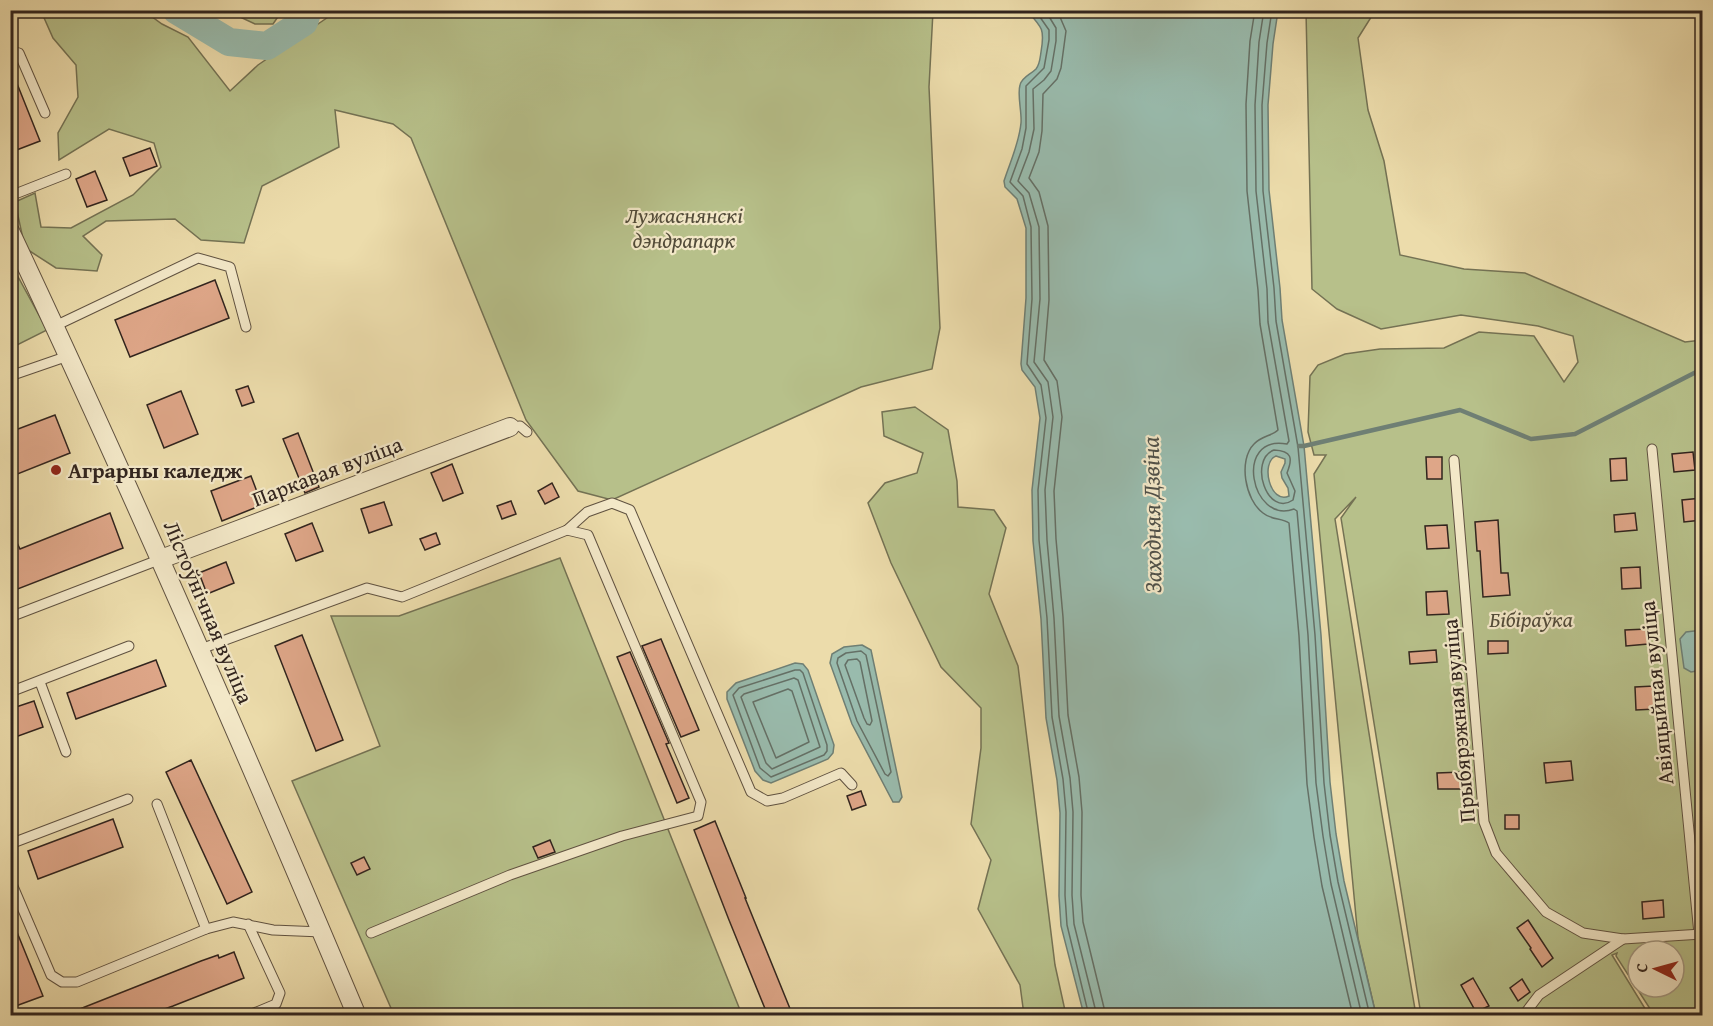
<svg xmlns="http://www.w3.org/2000/svg" width="1713" height="1026" viewBox="0 0 1713 1026" font-family="'Gentium Book Plus',serif">
  <style>
    .green { fill: #b7c08a; stroke: #747254; stroke-width: 1.5; fill-rule: evenodd }
    .water { fill: #99bbad; stroke: #6f7f74; stroke-width: 1.5; fill-rule: evenodd }
    .lines { fill: none; stroke-linecap: round; stroke-linejoin: round }
    .shore { stroke: #657066; stroke-width: 1.5 }
    .stream { stroke: #6f7f74; stroke-width: 4.5 }
    .river { stroke: #99bbad; stroke-width: 28 }
    .building { fill: #dea688; stroke: #31241e; stroke-width: 1.5 }
    .service-casing { stroke: #605241; stroke-width: 11 }
    .minor-casing { stroke: #605241; stroke-width: 20 }
    .service { stroke: #f3e8c8; stroke-width: 9 }
    .minor { stroke: #f3e8c8; stroke-width: 18 }
    .poi-dot { fill: #8f2418; stroke: #f3e8c8; stroke-width: 2 }
    .labels { text-anchor: middle; stroke-width: 4.5; stroke-linejoin: round; paint-order: stroke }
    .park-label { font-size: 22px; font-style: italic; fill: #524b39; stroke: #f3e8c8 }
    .poi-label { font-size: 22px; font-weight: bold; fill: #31241e; stroke: #f3e8c8; text-anchor: start }
    .street-label { font-size: 22px; fill: #31241e; stroke: #f3e8c8 }
    .water-label { font-size: 24px; font-style: italic; fill: #505149; stroke: #f3e8c8 }
  </style>
  <rect width="100%" height="100%" fill="#ecdcab"/>
  <filter id="stains"><feTurbulence type="fractalNoise" baseFrequency=".00333" numOctaves="4"/><feColorMatrix values="0 0 0 0 .2 0 0 0 0 .09 0 0 0 0 .02 0 0 0 .5 -.17"/></filter>
  <radialGradient id="worn" r=".72"><stop offset=".6" stop-color="#630" stop-opacity="0"/><stop offset="1" stop-color="#630" stop-opacity=".3"/></radialGradient>
  <!-- green -->
  <g class="green">
    <path d="M41 11H144L162 24 188 37 230 91 258 65 334 13 335 11H933L929 87 940 328 932 369 861 387 612 500 578 491 526 420 411 138 393 124 335 110 339 147 262 186 244 243 201 240 175 219 106 221 83 236 102 255 97 271 56 268 25 248 15 202 35 193 41 227 71 228 133 195 161 167 154 143 109 129 59 160 58 133 78 97 76 65 53 38Z"/>
    <path d="M239 11V10L282 11 273 24H255L240 17Z"/>
    <path d="M1306 11H1375L1358 38 1368 110 1384 161 1400 255 1464 269 1525 273 1685 342 1702 340V1015H1654L1616 956 1617 953 1612 955 1649 1015H1421L1341 518 1356 497 1335 519 1382 815 1416 1015H1376L1358 938 1314 474 1326 455H1314L1308 432 1310 376 1318 365 1345 354 1380 349 1444 348 1479 332 1534 336 1564 382 1578 362 1573 336 1538 326 1461 315 1381 329 1337 309 1312 289ZM1638 951H1674V987H1638Z"/>
    <path d="M10 262 47 330 11 348H10Z"/>
    <path d="M915 407 948 430 957 481 958 507 994 510 1006 528 989 594 1018 666 1055 965 1066 1015H1024L1020 985 978 909 991 860 971 824 981 748V708L941 667 891 563 868 503 885 483 917 473 923 453 884 436 882 412Z"/>
    <path d="M560 558 742 1015H394L292 781 380 746 331 616H399Z"/>
  </g>
  <!-- water -->
  <g class="water">
    <path d="M1027 11H1278L1273 44 1268 105 1269 190 1280 288 1282 320 1304 446 1321 635 1330 782 1336 834 1344 881 1376 1015H1084L1061 926 1059 896 1060 813 1057 780 1046 718 1041 619 1033 541 1032 490 1040 418 1035 387 1022 370 1021 364 1026 298V228L1017 199 1005 187 1004 181C1010 162 1019 144 1021 123 1022 112 1017 95 1020 85 1022 77 1030 75 1036 69 1040 64 1040 58 1041 52 1045 29 1042 27 1027 11ZM1276 456 1285 459V463L1281 472 1282 478 1288 488 1289 496C1270 505 1260 462 1276 456Z"/>
    <path d="M1702 630V670L1691 672 1684 668 1680 639 1686 632Z"/>
    <path d="M862 645 871 650 902 797 899 802H893L852 724 830 663 832 654 844 647Z"/>
    <path d="M795 663 803 664 808 670 834 745 833 753 828 759 771 783 763 780 755 771 727 699V692L736 683Z"/>
  </g>
  <g class="lines">
    <!-- shore -->
    <g class="shore">
      <path d="M1035 10 1049 30V40L1044 68 1026 86V128L1022 149 1010 182 1023 196 1031 227 1032 299 1027 364 1041 385 1046 418 1038 490 1039 540 1047 618 1052 717 1063 779 1066 812 1065 895 1067 925 1089 1016"/>
      <path d="M1045 10 1056 28V41L1051 71 1044 80 1033 89 1034 129 1029 152 1018 181 1029 193 1039 227 1040 299 1034 362 1048 382 1053 417 1045 490 1047 540 1054 618 1059 716 1070 778 1073 812 1072 895 1074 924 1097 1016"/>
      <path d="M1057 10 1066 31 1061 68 1057 79 1043 94 1042 131 1039 152 1029 178 1039 192 1048 226 1049 300 1044 360 1057 381 1062 417 1054 491 1056 539 1063 617 1068 715 1079 777 1082 812 1081 895 1083 922 1106 1016"/>
      <path d="M1255 10 1250 41 1246 104 1247 191 1258 290 1260 324 1278 430C1272 436 1261 436 1254 444 1238 460 1245 500 1263 513 1271 520 1282 518 1289 523L1299 636 1307 784 1314 837 1322 886 1353 1016"/>
      <path d="M1264 10 1259 42 1255 105 1256 191 1267 289 1268 322 1289 441 1287 444C1233 434 1251 525 1294 509L1297 511 1308 635 1316 783 1323 836 1331 884 1362 1016"/>
      <path d="M1272 10 1267 43 1262 105 1263 191 1274 288 1276 321 1298 447 1315 635 1324 783 1330 835 1338 882 1370 1016"/>
      <path d="M1274 450C1292 451 1293 458 1287 473L1295 491 1293 500C1267 518 1248 460 1274 450Z"/>
      <path d="M861 651 866 655 891 772 888 776 885 774 857 721 837 663 838 658 846 653Z"/>
      <path d="M857 659 860 662 872 721 870 725 867 724 864 718 845 665 848 660Z"/>
      <path d="M795 670H800L803 673 827 745V751L824 755 771 777 760 768 733 695 739 688Z"/>
      <path d="M794 678 798 680 820 747 772 769 766 763 741 697 744 694Z"/>
      <path d="M788 689 792 691 809 742 776 758 753 702Z"/>
    </g>
    <!-- stream -->
    <path class="stream" d="M1299 446H1304L1460 410 1531 439 1575 434 1702 369"/>
    <!-- river -->
    <path class="river" d="M176 10 229 42 267 46 304 22 308 10"/>
  </g>
  <!-- building -->
  <g class="building">
    <path d="M10 66 40 141 14 151 10 142Z"/>
    <path d="M150 148 157 166 130 176 123 158Z"/>
    <path d="M95 171 107 200 87 207 76 179Z"/>
    <path d="M215 280 229 318 130 357 115 320Z"/>
    <path d="M248 386 254 402 242 406 236 390Z"/>
    <path d="M181 391 198 434 164 448 147 405Z"/>
    <path d="M55 415 70 453 10 477V432Z"/>
    <path d="M298 433 319 487 305 493 283 439Z"/>
    <path d="M1693 452 1695 470 1674 472 1672 454Z"/>
    <path d="M1426 457H1442V479H1427Z"/>
    <path d="M1626 458 1627 480 1611 481 1610 459Z"/>
    <path d="M452 464 463 493 443 501 431 473Z"/>
    <path d="M251 476 262 505 222 521 211 491Z"/>
    <path d="M552 483 559 497 545 504 538 491Z"/>
    <path d="M1702 498V520L1684 522 1682 500Z"/>
    <path d="M511 501 516 514 502 519 497 506Z"/>
    <path d="M384 502 392 525 369 533 361 509Z"/>
    <path d="M110 513 123 548 10 592V528L20 549Z"/>
    <path d="M1635 513 1637 530 1615 532 1614 515Z"/>
    <path d="M1498 520 1501 573H1508L1510 595 1483 597 1480 551H1477L1475 522Z"/>
    <path d="M312 523 323 551 296 561 285 534Z"/>
    <path d="M1447 525 1449 548 1427 549 1425 526Z"/>
    <path d="M436 533 440 544 425 550 420 539Z"/>
    <path d="M226 562 234 583 207 594 199 573Z"/>
    <path d="M1640 567 1641 588 1622 589 1621 568Z"/>
    <path d="M1447 591 1449 614 1427 615 1426 592Z"/>
    <path d="M1647 629 1648 644 1626 646 1625 630Z"/>
    <path d="M302 635 343 740 316 751 275 646Z"/>
    <path d="M661 639 699 730 681 737 642 646Z"/>
    <path d="M1488 641H1508V653L1488 654Z"/>
    <path d="M1436 650 1437 662 1410 664 1409 652Z"/>
    <path d="M630 652 669 743 666 744 689 798 677 803 617 657Z"/>
    <path d="M156 660 166 686 76 719 67 693Z"/>
    <path d="M1654 686 1655 709 1636 710 1635 687Z"/>
    <path d="M34 701 43 727 10 739V709Z"/>
    <path d="M191 760 252 892 227 904 166 772Z"/>
    <path d="M1571 761 1573 780 1546 783 1544 763Z"/>
    <path d="M1462 772V789H1438L1437 773Z"/>
    <path d="M861 791 866 805 852 810 847 796Z"/>
    <rect x="1505" y="815" width="14" height="14"/>
    <path d="M113 819 123 847 38 879 28 851Z"/>
    <path d="M715 821 746 898H745L793 1016H768L729 920 694 830Z"/>
    <path d="M550 840 555 852 538 858 533 847Z"/>
    <path d="M364 857 370 869 357 875 351 863Z"/>
    <path d="M1663 900 1664 917 1643 919 1642 902Z"/>
    <path d="M10 915 43 996 13 1007 10 1000Z"/>
    <path d="M1528 920 1553 958 1542 967 1530 949 1531 948 1517 928Z"/>
    <path d="M234 952 244 978 173 1006 145 1016H62L201 961 218 955 219 958Z"/>
    <path d="M1473 978 1489 1006 1476 1012 1461 985Z"/>
    <path d="M1522 979 1530 992 1518 1001 1510 988Z"/>
  </g>
  <g class="lines">
    <defs>
      <g id="service">
        <path d="M10 51 19 53 45 113"/>
        <path d="M10 196 66 174"/>
        <path d="M55 326 198 258 230 267 246 327"/>
        <path d="M10 376 68 356"/>
        <path d="M510 427 520 426 527 432"/>
        <path d="M1652 449 1699 934"/>
        <path d="M1454 460 1484 822 1496 853 1546 912 1583 933 1623 939 1702 934"/>
        <path d="M10 617 161 559"/>
        <path d="M198 650 367 588 402 597 567 530 587 512 612 503 630 510 751 792 767 801 783 798 841 773 852 785"/>
        <path d="M40 682 66 752"/>
        <path d="M10 692 129 646"/>
        <path d="M157 804 206 929"/>
        <path d="M10 844 128 799"/>
        <path d="M10 885 12 884 51 975 62 982H77L206 929 233 922 273 930 322 932"/>
        <path d="M371 933 510 875 622 836 698 816 701 802 588 535 567 530"/>
        <path d="M247 1016 276 1004 280 993 248 924"/>
        <path d="M1523 1016 1539 995 1623 939"/>
      </g>
      <g id="minor">
        <path d="M10 231C132 490 246 752 357 1016"/>
        <path d="M161 559 510 427"/>
      </g>
    </defs>
    <!-- service casing -->
    <use href="#service" class="service-casing"/>
    <!-- minor casing -->
    <use href="#minor" class="minor-casing"/>
    <!-- service -->
    <use href="#service" class="service"/>
    <!-- minor -->
    <use href="#minor" class="minor"/>
  </g>
  <!-- markers -->
  <circle class="poi-dot" cx="56" cy="470" r="6"/>
  <g class="labels">
    <!-- park labels -->
    <g class="park-label">
      <text x="684" y="223">Лужаснянскі<tspan x="684" dy="25">дэндрапарк</tspan></text>
      <text x="1531" y="627">Бібіраўка</text>
    </g>
    <!-- poi labels -->
    <g class="poi-label">
      <text x="68" y="478">Аграрны каледж</text>
    </g>
    <!-- street labels -->
    <g class="street-label">
      <text transform="translate(327 471) rotate(-21)" y="8">Паркавая вуліца</text>
      <text transform="translate(209 612) rotate(67)" y="8">Лістоўнічная вуліца</text>
      <text transform="translate(1656 693) rotate(-96)" y="8">Авіяцыйная вуліца</text>
      <text transform="translate(1458 721) rotate(-95)" y="8">Прыбярэжная вуліца</text>
    </g>
    <!-- water labels -->
    <g class="water-label">
      <text transform="translate(1152 515) rotate(-91)" y="8">Заходняя Дзвіна</text>
    </g>
  </g>
  <!-- margin -->
  <rect width="1713" height="1026" fill="none" stroke="#ecdcab" stroke-width="36"/>
  <rect x="12" y="12" width="1689" height="1002" fill="none" stroke="#31241e" stroke-width="3"/>
  <rect x="18" y="18" width="1677" height="990" fill="none" stroke="#31241e" stroke-width="1.5"/>
  <!-- north arrow -->
  <g transform="translate(1656 969) rotate(275)"><circle r="28" fill="#f3e8c8" stroke="#a59a84" stroke-width="1.5"/>
  <path d="M0-4.5L10 22L0 15L-10 22Z" fill="#8f2418"/>
  <text y="-9" font-size="16" font-weight="bold" text-anchor="middle" fill="#31241e">С</text>
  </g>
  <rect width="100%" height="100%" filter="url(#stains)"/>
  <rect width="100%" height="100%" fill="url(#worn)"/>
</svg>
